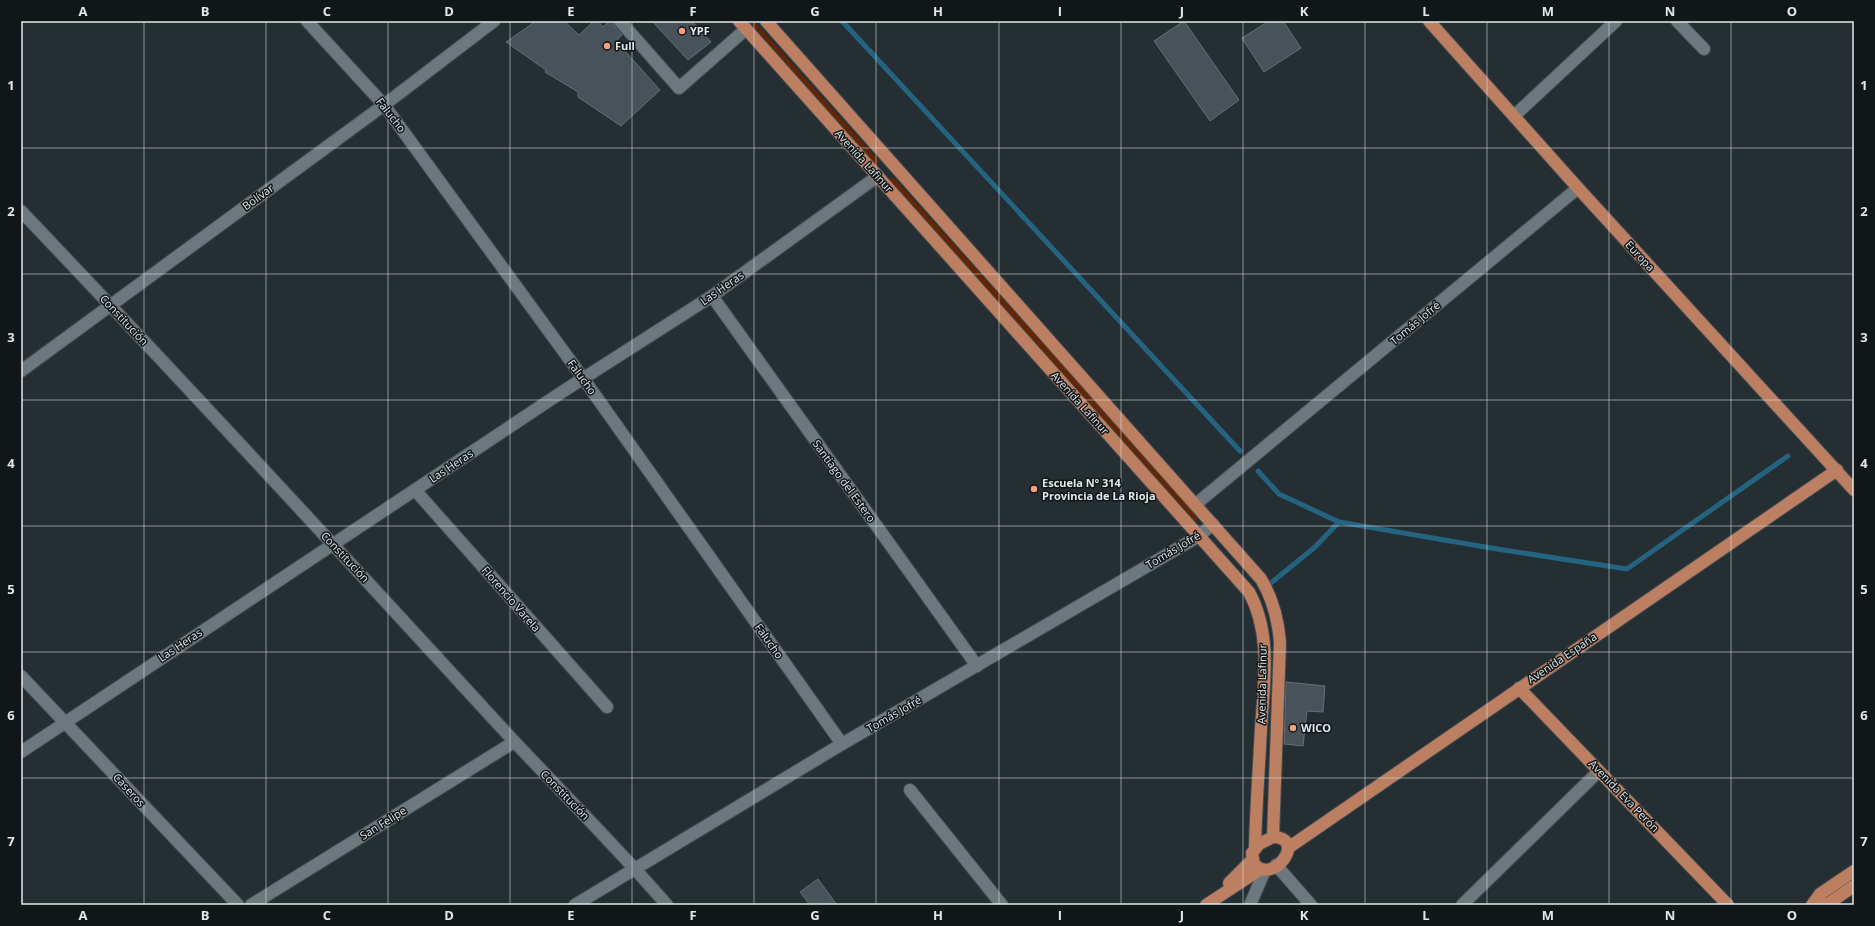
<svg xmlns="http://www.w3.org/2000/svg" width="1875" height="926" viewBox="0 0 1875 926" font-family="'Open Sans',sans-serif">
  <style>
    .green { fill: #662500 }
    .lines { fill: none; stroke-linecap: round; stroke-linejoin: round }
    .stream { stroke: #246480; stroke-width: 5 }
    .building { fill: #485258; stroke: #656f75 }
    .minor-casing { stroke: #454d51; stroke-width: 14 }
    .major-casing { stroke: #454d51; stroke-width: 14 }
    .minor { stroke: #6d787e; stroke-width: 12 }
    .major { stroke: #bd7f61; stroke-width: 12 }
    .grid { fill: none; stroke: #e2e8eb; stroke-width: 1; stroke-opacity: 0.55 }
    .poi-dot { fill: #f1a17d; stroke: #111618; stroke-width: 1.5 }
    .labels { text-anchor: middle; stroke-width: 3; stroke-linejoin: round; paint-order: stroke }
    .poi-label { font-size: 11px; font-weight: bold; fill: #e2e8eb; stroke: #111618; text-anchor: start }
    .street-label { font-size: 11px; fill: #e2e8eb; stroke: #111618 }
    .neatline { fill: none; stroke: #e2e8eb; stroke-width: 1.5 }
    .grid-label { font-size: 13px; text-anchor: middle; font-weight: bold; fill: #e2e8eb }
  </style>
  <rect width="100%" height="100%" fill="#252e33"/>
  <!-- green -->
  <g class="green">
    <path d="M749 21H754L880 162 876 165Z"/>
    <path d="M893 177 1200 517 1195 521 889 179Z"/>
  </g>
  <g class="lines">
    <!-- stream -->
    <g class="stream">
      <path d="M842 21 1240 451"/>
      <path d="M1258 471 1279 494 1339 522 1497 549 1627 569 1788 456"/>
      <path d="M1266 587 1315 547 1339 522"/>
    </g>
  </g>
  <!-- building -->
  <g class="building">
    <path d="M536 21H564L579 35 594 21H598L603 27 609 21H613L614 26 622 35 616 41 660 90 621 126 578 97V92L545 72 546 70 506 42Z"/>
    <path d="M652 21H692L711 42 688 60Z"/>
    <path d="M1184 21 1239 100 1210 121 1154 41Z"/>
    <path d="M1269 21H1283L1301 48 1264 72 1242 38Z"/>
    <path d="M1286 682 1325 686 1323 712 1307 711 1303 746 1284 744Z"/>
    <path d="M818 879 837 905H810L800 892Z"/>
  </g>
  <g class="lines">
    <defs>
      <g id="minor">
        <path d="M307 21 384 105 583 378 842 744"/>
        <path d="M620 21 679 88 746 29"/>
        <path d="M1677 21 1704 49"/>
        <path d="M1514 116 1616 21"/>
        <path d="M21 211C179 377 334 545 488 713 547 778 610 839 667 905"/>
        <path d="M712 296 977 666"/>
        <path d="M21 371 384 105 494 21"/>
        <path d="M415 490 607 707"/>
        <path d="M1196 504 1578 188"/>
        <path d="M21 676 238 905"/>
        <path d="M21 752 562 392 712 296 878 176"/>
        <path d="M910 790 1002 905"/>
        <path d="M1276 865 1311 905"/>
        <path d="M251 905 514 742"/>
        <path d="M575 905 842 744 1199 536 1213 524"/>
        <path d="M1250 905 1265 870"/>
        <path d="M1462 905 1599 771"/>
      </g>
      <g id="major">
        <path d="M739 21 1249 592C1272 634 1264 683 1261 728 1259 768 1256 807 1255 847"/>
        <path d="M766 21 1261 579C1273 599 1278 618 1280 642L1273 837"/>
        <path d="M1429 21 1578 188 1854 490"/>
        <path d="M1519 688 1728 905"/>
        <path d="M1273 837C1308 838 1273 886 1254 864L1252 853 1259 844Z"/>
        <path d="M1288 848 1837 470"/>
        <path d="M1229 883 1252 860"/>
        <path d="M1206 905 1261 869"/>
        <path d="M1812 905 1820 894 1854 871"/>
        <path d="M1821 905 1829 903 1854 886"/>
      </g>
    </defs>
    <!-- minor casing -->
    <use href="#minor" class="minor-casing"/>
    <!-- major casing -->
    <use href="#major" class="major-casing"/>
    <!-- minor -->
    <use href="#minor" class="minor"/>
    <!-- major -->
    <use href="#major" class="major"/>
  </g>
  <!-- grid -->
  <path class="grid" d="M144 21V905M266 21V905M388 21V905M510 21V905M632 21V905M754 21V905M876 21V905M999 21V905M1121 21V905M1243 21V905M1365 21V905M1487 21V905M1609 21V905M1731 21V905M21 148H1854M21 274H1854M21 400H1854M21 526H1854M21 652H1854M21 778H1854"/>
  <!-- markers -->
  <g class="poi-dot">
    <circle cx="682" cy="31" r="4"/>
    <circle cx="607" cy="46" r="4"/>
    <circle cx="1034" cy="489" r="4"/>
    <circle cx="1293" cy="728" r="4"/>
  </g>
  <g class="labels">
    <!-- poi labels -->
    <g class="poi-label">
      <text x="690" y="35">YPF</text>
      <text x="615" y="50">Full</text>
      <text x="1042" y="487">Escuela Nº 314<tspan x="1042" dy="13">Provincia de La Rioja</tspan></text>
      <text x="1301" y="732">WICO</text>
    </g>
    <!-- street labels -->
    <g class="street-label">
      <text transform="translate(391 115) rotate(52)" y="4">Falucho</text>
      <text transform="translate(864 161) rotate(48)" y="4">Avenida Lafinur</text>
      <text transform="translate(258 197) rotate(-36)" y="4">Bolívar</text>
      <text transform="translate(1640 256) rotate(47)" y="4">Europa</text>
      <text transform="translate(722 288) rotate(-35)" y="4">Las Heras</text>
      <text transform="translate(124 320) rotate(47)" y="4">Constitución</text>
      <text transform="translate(1415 323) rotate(-40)" y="4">Tomás Jofré</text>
      <text transform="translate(582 377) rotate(54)" y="4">Falucho</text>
      <text transform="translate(1080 403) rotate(48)" y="4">Avenida Lafinur</text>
      <text transform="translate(451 466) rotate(-34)" y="4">Las Heras</text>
      <text transform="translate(844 481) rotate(54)" y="4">Santiago del Estero</text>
      <text transform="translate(1173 550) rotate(-31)" y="4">Tomás Jofré</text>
      <text transform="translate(345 557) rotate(47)" y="4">Constitución</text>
      <text transform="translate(511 599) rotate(49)" y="4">Florencio Varela</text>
      <text transform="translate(769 641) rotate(55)" y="4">Falucho</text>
      <text transform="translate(180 645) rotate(-34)" y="4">Las Heras</text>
      <text transform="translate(1562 658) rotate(-34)" y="4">Avenida España</text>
      <text transform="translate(1262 684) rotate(-89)" y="4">Avenida Lafinur</text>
      <text transform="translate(894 714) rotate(-30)" y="4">Tomás Jofré</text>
      <text transform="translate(129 790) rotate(47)" y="4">Caseros</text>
      <text transform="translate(565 795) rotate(46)" y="4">Constitución</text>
      <text transform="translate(1624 796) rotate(46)" y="4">Avenida Eva Perón</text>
      <text transform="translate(383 823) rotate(-32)" y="4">San Felipe</text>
    </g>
  </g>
  <!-- border -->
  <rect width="1875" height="926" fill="none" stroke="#111618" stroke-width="44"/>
  <rect x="22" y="22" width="1831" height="882" class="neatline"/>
  <g class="grid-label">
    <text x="83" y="16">A</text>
    <text x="205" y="16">B</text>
    <text x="327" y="16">C</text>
    <text x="449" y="16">D</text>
    <text x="571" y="16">E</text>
    <text x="693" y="16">F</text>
    <text x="815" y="16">G</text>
    <text x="938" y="16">H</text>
    <text x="1060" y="16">I</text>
    <text x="1182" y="16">J</text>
    <text x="1304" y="16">K</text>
    <text x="1426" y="16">L</text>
    <text x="1548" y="16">M</text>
    <text x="1670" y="16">N</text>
    <text x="1792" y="16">O</text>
    <text x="11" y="90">1</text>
    <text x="1864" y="90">1</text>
    <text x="11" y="216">2</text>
    <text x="1864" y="216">2</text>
    <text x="11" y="342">3</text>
    <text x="1864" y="342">3</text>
    <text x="11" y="468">4</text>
    <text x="1864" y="468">4</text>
    <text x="11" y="594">5</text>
    <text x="1864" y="594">5</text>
    <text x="11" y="720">6</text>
    <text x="1864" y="720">6</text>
    <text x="11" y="846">7</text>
    <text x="1864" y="846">7</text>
    <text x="83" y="920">A</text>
    <text x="205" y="920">B</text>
    <text x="327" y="920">C</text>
    <text x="449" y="920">D</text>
    <text x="571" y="920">E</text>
    <text x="693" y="920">F</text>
    <text x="815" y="920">G</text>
    <text x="938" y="920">H</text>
    <text x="1060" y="920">I</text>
    <text x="1182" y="920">J</text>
    <text x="1304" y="920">K</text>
    <text x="1426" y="920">L</text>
    <text x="1548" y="920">M</text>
    <text x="1670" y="920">N</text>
    <text x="1792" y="920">O</text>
  </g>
</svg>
